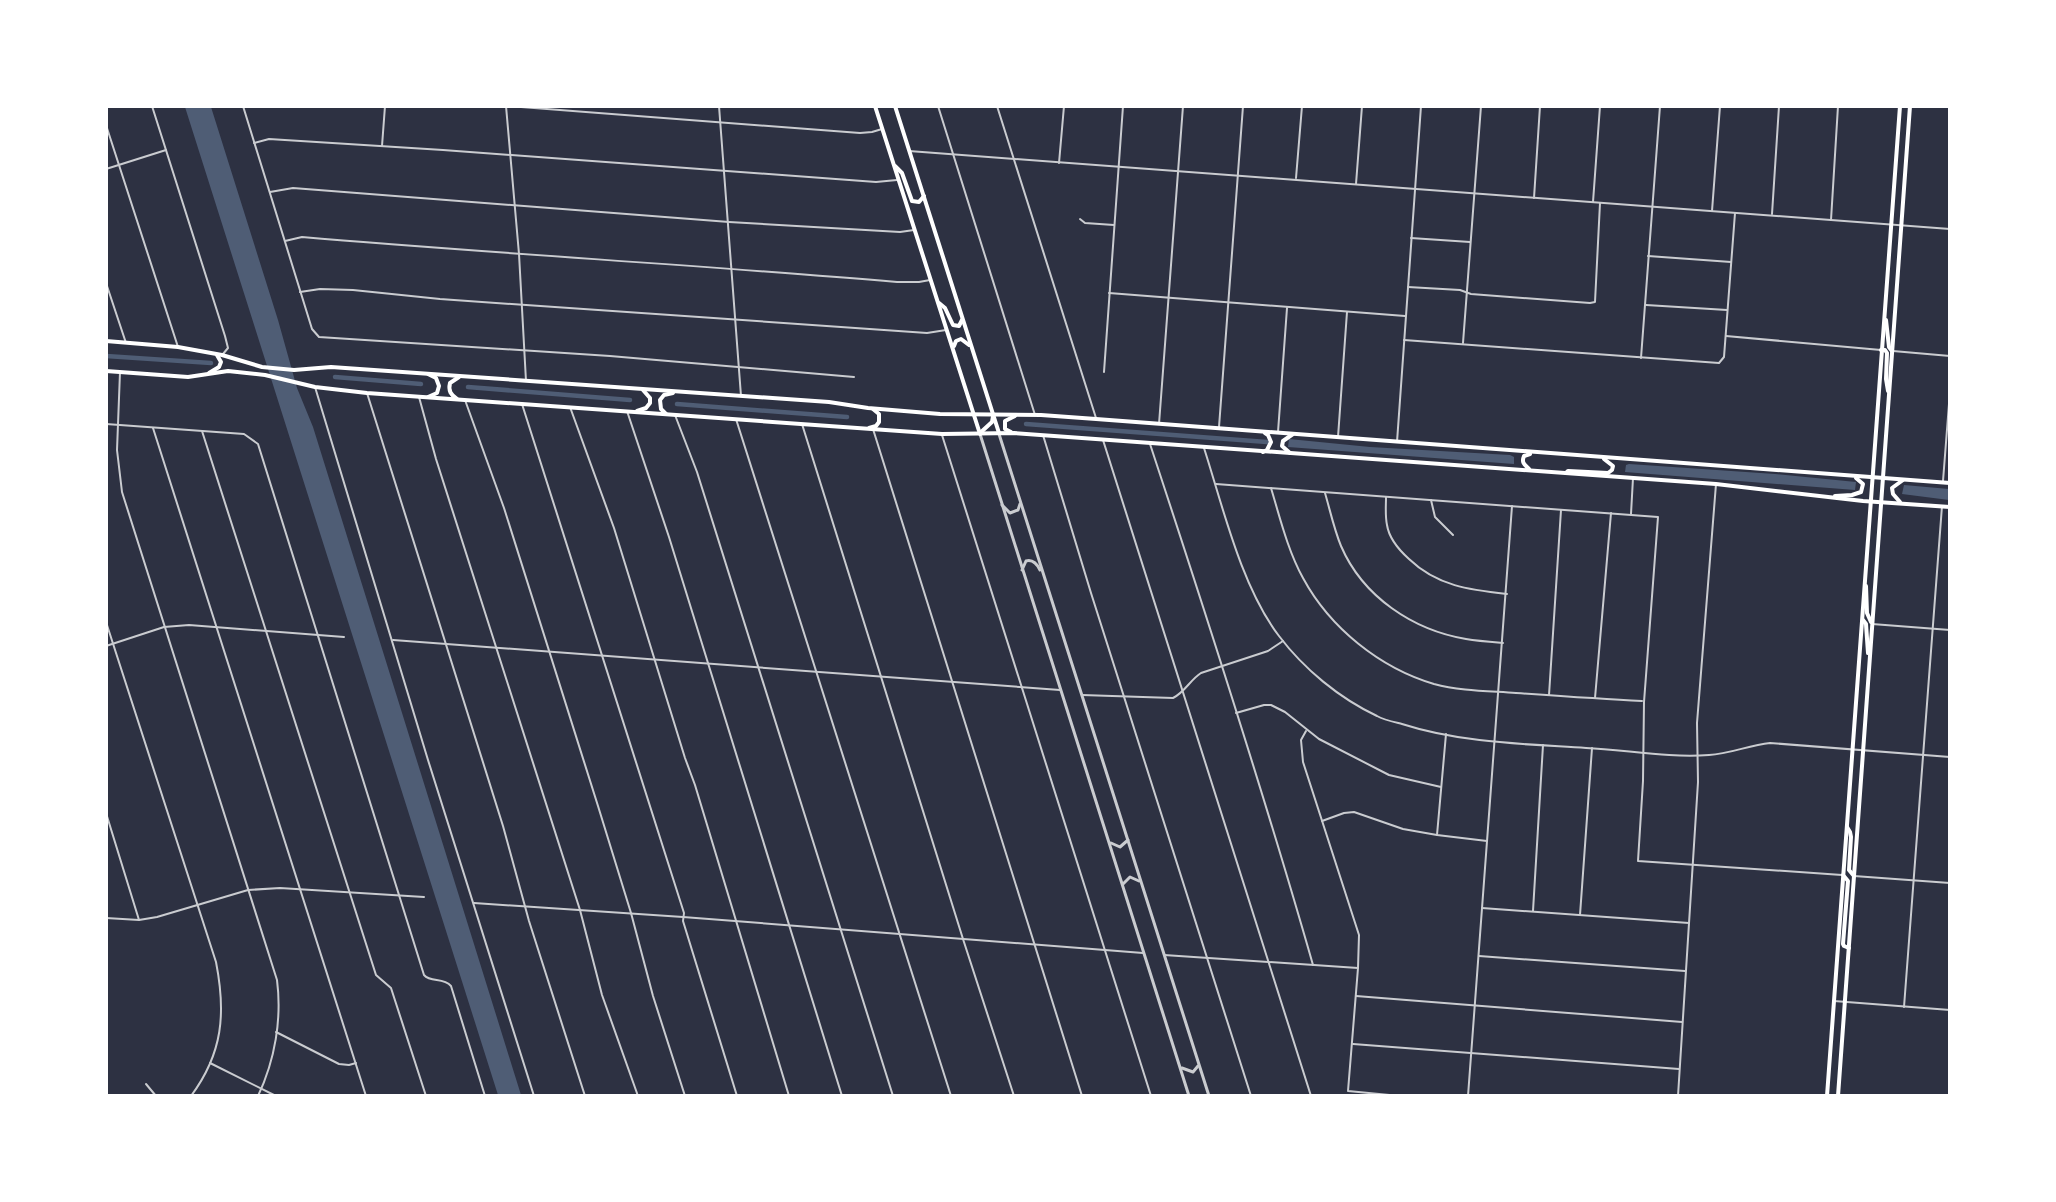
<svg xmlns="http://www.w3.org/2000/svg" width="2056" height="1202" viewBox="0 0 2056 1202" font-family="'IBM Plex Sans',sans-serif">
  <style>
    .water { fill: #4f5d75 }
    .lines { fill: none; stroke-linecap: round; stroke-linejoin: round }
    .canal { stroke: #4f5d75; stroke-width: 4.5 }
    .minor { stroke: #caccd0; stroke-width: 2 }
    .tertiary { stroke: #caccd0; stroke-width: 3 }
    .secondary { stroke: #fff; stroke-width: 4 }
  </style>
  <rect width="100%" height="100%" fill="#2d3142"/>
  <!-- water -->
  <g class="water">
    <path d="M185 107H211L278 320 297 388 313 427 521 1095H498Z"/>
    <path d="M1289 439 1370 447 1510 455 1514 457V464L1288 447Z"/>
    <path d="M1629 464 1775 474 1856 482 1855 490 1625 472 1626 465Z"/>
    <path d="M1904 485 1949 489V500L1902 494Z"/>
  </g>
  <g class="lines">
    <!-- canal -->
    <g class="canal">
      <path d="M106 356 211 363"/>
      <path d="M335 377 421 384"/>
      <path d="M468 387 630 400"/>
      <path d="M677 404 847 417"/>
      <path d="M1026 424 1267 442"/>
    </g>
    <!-- minor -->
    <g class="minor">
      <path d="M152 106 225 336 228 348 223 354"/>
      <path d="M243 106 312 329 319 337 610 356 854 377"/>
      <path d="M506 106 519 254 526 381"/>
      <path d="M507 106 860 133 872 132 882 129"/>
      <path d="M719 106 741 396"/>
      <path d="M938 106 1035 415"/>
      <path d="M997 106 1096 418"/>
      <path d="M106 125 178 347"/>
      <path d="M254 143 269 139 443 150 876 182 897 180"/>
      <path d="M382 146 385 106"/>
      <path d="M909 151 1950 229"/>
      <path d="M1059 163 1064 106"/>
      <path d="M106 169 166 150"/>
      <path d="M1296 178 1302 106"/>
      <path d="M1356 184 1362 106"/>
      <path d="M270 192 293 188 729 222 900 232 914 230"/>
      <path d="M1534 198 1540 106"/>
      <path d="M1593 202 1600 106"/>
      <path d="M1712 211 1720 106"/>
      <path d="M1772 214 1779 106"/>
      <path d="M1080 219 1085 223 1114 225"/>
      <path d="M1831 220 1838 106"/>
      <path d="M1411 238 1470 242"/>
      <path d="M285 241 302 237C501 254 699 265 897 282H919L930 280"/>
      <path d="M1648 256 1731 262"/>
      <path d="M106 283 126 343"/>
      <path d="M1408 287 1460 290 1471 294 1590 303 1595 302 1600 203"/>
      <path d="M300 292 320 289 353 290 440 299 927 333 946 330"/>
      <path d="M1109 293 1405 316"/>
      <path d="M1646 305 1727 310"/>
      <path d="M1726 336 1881 350"/>
      <path d="M1404 340 1719 363 1724 357 1735 213"/>
      <path d="M1463 343 1481 106"/>
      <path d="M1893 351 1950 356"/>
      <path d="M1641 358 1660 106"/>
      <path d="M120 372 117 450 122 492 277 980C282 1019 275 1060 258 1096"/>
      <path d="M1104 372 1123 106"/>
      <path d="M315 387 428 760 534 1096"/>
      <path d="M367 393 503 826 529 921 585 1096"/>
      <path d="M419 397 436 459 580 910 602 995 638 1096"/>
      <path d="M465 400 504 508 598 806 631 913 653 996 685 1096"/>
      <path d="M522 404 684 913 683 921 737 1096"/>
      <path d="M570 407 614 528 685 758 695 785 789 1096"/>
      <path d="M627 411 669 537 842 1096"/>
      <path d="M675 415 697 472 893 1096"/>
      <path d="M736 419 951 1096"/>
      <path d="M106 424 244 434 258 444 424 975C431 983 443 977 451 986L485 1096"/>
      <path d="M802 424 963 939 1014 1096"/>
      <path d="M1159 424 1183 106"/>
      <path d="M1219 427 1243 106"/>
      <path d="M153 428 366 1096"/>
      <path d="M873 429 1082 1096"/>
      <path d="M202 431 376 975 391 988 426 1096"/>
      <path d="M1278 432 1287 308"/>
      <path d="M942 435 1151 1096"/>
      <path d="M1043 435 1091 593 1251 1096"/>
      <path d="M1338 437 1347 312"/>
      <path d="M1103 440 1311 1096"/>
      <path d="M1397 442 1421 106"/>
      <path d="M1150 444C1207 617 1263 790 1313 965"/>
      <path d="M1204 448C1223 507 1241 586 1279 636 1304 669 1339 698 1377 716 1384 720 1394 722 1402 724 1461 743 1525 744 1586 748 1627 750 1668 758 1709 755 1730 754 1749 745 1770 743L1950 757"/>
      <path d="M1943 481 1950 391"/>
      <path d="M1216 484 1658 517 1644 702 1643 781 1638 861 1842 875"/>
      <path d="M1271 488C1280 518 1288 551 1303 578 1330 628 1380 668 1434 684 1460 691 1489 691 1516 693 1558 696 1600 699 1642 701"/>
      <path d="M1325 493C1330 510 1334 529 1341 546 1363 597 1413 630 1466 639 1478 641 1491 642 1503 643"/>
      <path d="M1386 497C1386 506 1385 516 1387 525 1389 538 1399 550 1409 559 1437 586 1470 590 1507 594"/>
      <path d="M1431 500 1435 517 1453 535"/>
      <path d="M1631 514 1633 478"/>
      <path d="M106 622 216 962C226 1013 223 1053 191 1096"/>
      <path d="M1872 624 1950 630"/>
      <path d="M393 640 1060 690"/>
      <path d="M106 646 164 627 189 625 344 637"/>
      <path d="M1082 695 1173 698C1185 692 1190 680 1201 673L1268 651 1283 641"/>
      <path d="M1549 695 1561 510"/>
      <path d="M1595 698 1611 513"/>
      <path d="M1236 713 1264 705H1271L1285 712 1319 739 1389 775 1441 787"/>
      <path d="M1306 731 1301 740 1303 762 1359 935 1358 968 1348 1091 1400 1096"/>
      <path d="M106 813 139 920"/>
      <path d="M1322 821 1344 813 1354 812 1403 829 1437 835 1487 841"/>
      <path d="M1437 835 1446 734"/>
      <path d="M1854 876 1950 883"/>
      <path d="M474 903 683 917 1143 953"/>
      <path d="M1482 908 1689 923"/>
      <path d="M1533 911 1543 745"/>
      <path d="M1580 915 1592 748"/>
      <path d="M106 918 139 920 157 917 248 890 280 888 424 897"/>
      <path d="M1164 955 1358 968"/>
      <path d="M1479 956 1685 971"/>
      <path d="M1356 996 1682 1022"/>
      <path d="M1834 1001 1950 1010"/>
      <path d="M1904 1007 1942 506"/>
      <path d="M276 1032 339 1064 349 1065 356 1063"/>
      <path d="M1353 1044 1679 1069"/>
      <path d="M210 1063 276 1096"/>
      <path d="M146 1084 156 1096"/>
      <path d="M1468 1096 1512 506"/>
      <path d="M1678 1096 1698 782 1697 723 1716 484"/>
    </g>
    <!-- tertiary -->
    <g class="tertiary">
      <path d="M980 434 1189 1096"/>
      <path d="M999 434 1209 1096"/>
      <path d="M1002 505 1010 513 1018 510 1020 504"/>
      <path d="M1022 570 1026 561C1033 559 1037 564 1040 570"/>
      <path d="M1111 843 1120 847 1128 840"/>
      <path d="M1123 884 1130 877 1139 881"/>
      <path d="M1182 1068 1193 1072 1198 1066"/>
    </g>
    <!-- secondary -->
    <g class="secondary">
      <path d="M875 106 980 434"/>
      <path d="M895 106 999 433"/>
      <path d="M895 166 902 173 912 201 919 202 924 196"/>
      <path d="M939 303 945 308 953 325 959 326 962 320"/>
      <path d="M1886 320 1889 347 1892 351"/>
      <path d="M106 341 178 347 222 355 262 367 294 370 331 367 829 402 868 408 940 414 1041 415 1096 419 1950 483"/>
      <path d="M954 346 956 341 961 339 969 345"/>
      <path d="M1881 350H1885L1887 353 1886 379 1888 391"/>
      <path d="M106 371 188 377 228 371 265 375 315 387 367 393 942 434 1014 433 1716 484 1863 501 1950 507"/>
      <path d="M209 373 219 367 221 362 217 355"/>
      <path d="M428 374 436 378 439 386 437 393 428 397"/>
      <path d="M457 399C451 395 448 391 450 383L459 377"/>
      <path d="M637 411 646 408 650 403V398L643 390"/>
      <path d="M666 414 661 409 660 400 664 395 673 393"/>
      <path d="M869 428 876 426 879 422V414L873 409"/>
      <path d="M1011 432 1005 429V421L1015 416"/>
      <path d="M980 433 992 422 993 416"/>
      <path d="M1263 452 1267 450 1271 442 1268 435 1265 433"/>
      <path d="M1290 453 1282 446 1283 441 1293 434"/>
      <path d="M1529 469C1525 465 1521 463 1524 456L1530 454"/>
      <path d="M1566 473 1568 471 1608 473 1612 470 1613 466 1604 459"/>
      <path d="M1835 496 1852 495 1861 492 1863 484 1856 478"/>
      <path d="M1900 502 1893 494 1892 488 1903 480"/>
      <path d="M1866 586 1867 613 1871 622"/>
      <path d="M1863 620 1866 624 1868 653"/>
      <path d="M1847 827 1850 832 1851 837 1849 870 1854 876"/>
      <path d="M1843 875 1848 881 1843 944 1844 946 1849 948"/>
      <path d="M1827 1096 1900 106"/>
      <path d="M1838 1096 1910 106"/>
    </g>
  </g>
  <!-- border -->
  <rect width="2056" height="1202" fill="none" stroke="#ffffff" stroke-width="216"/>
</svg>
